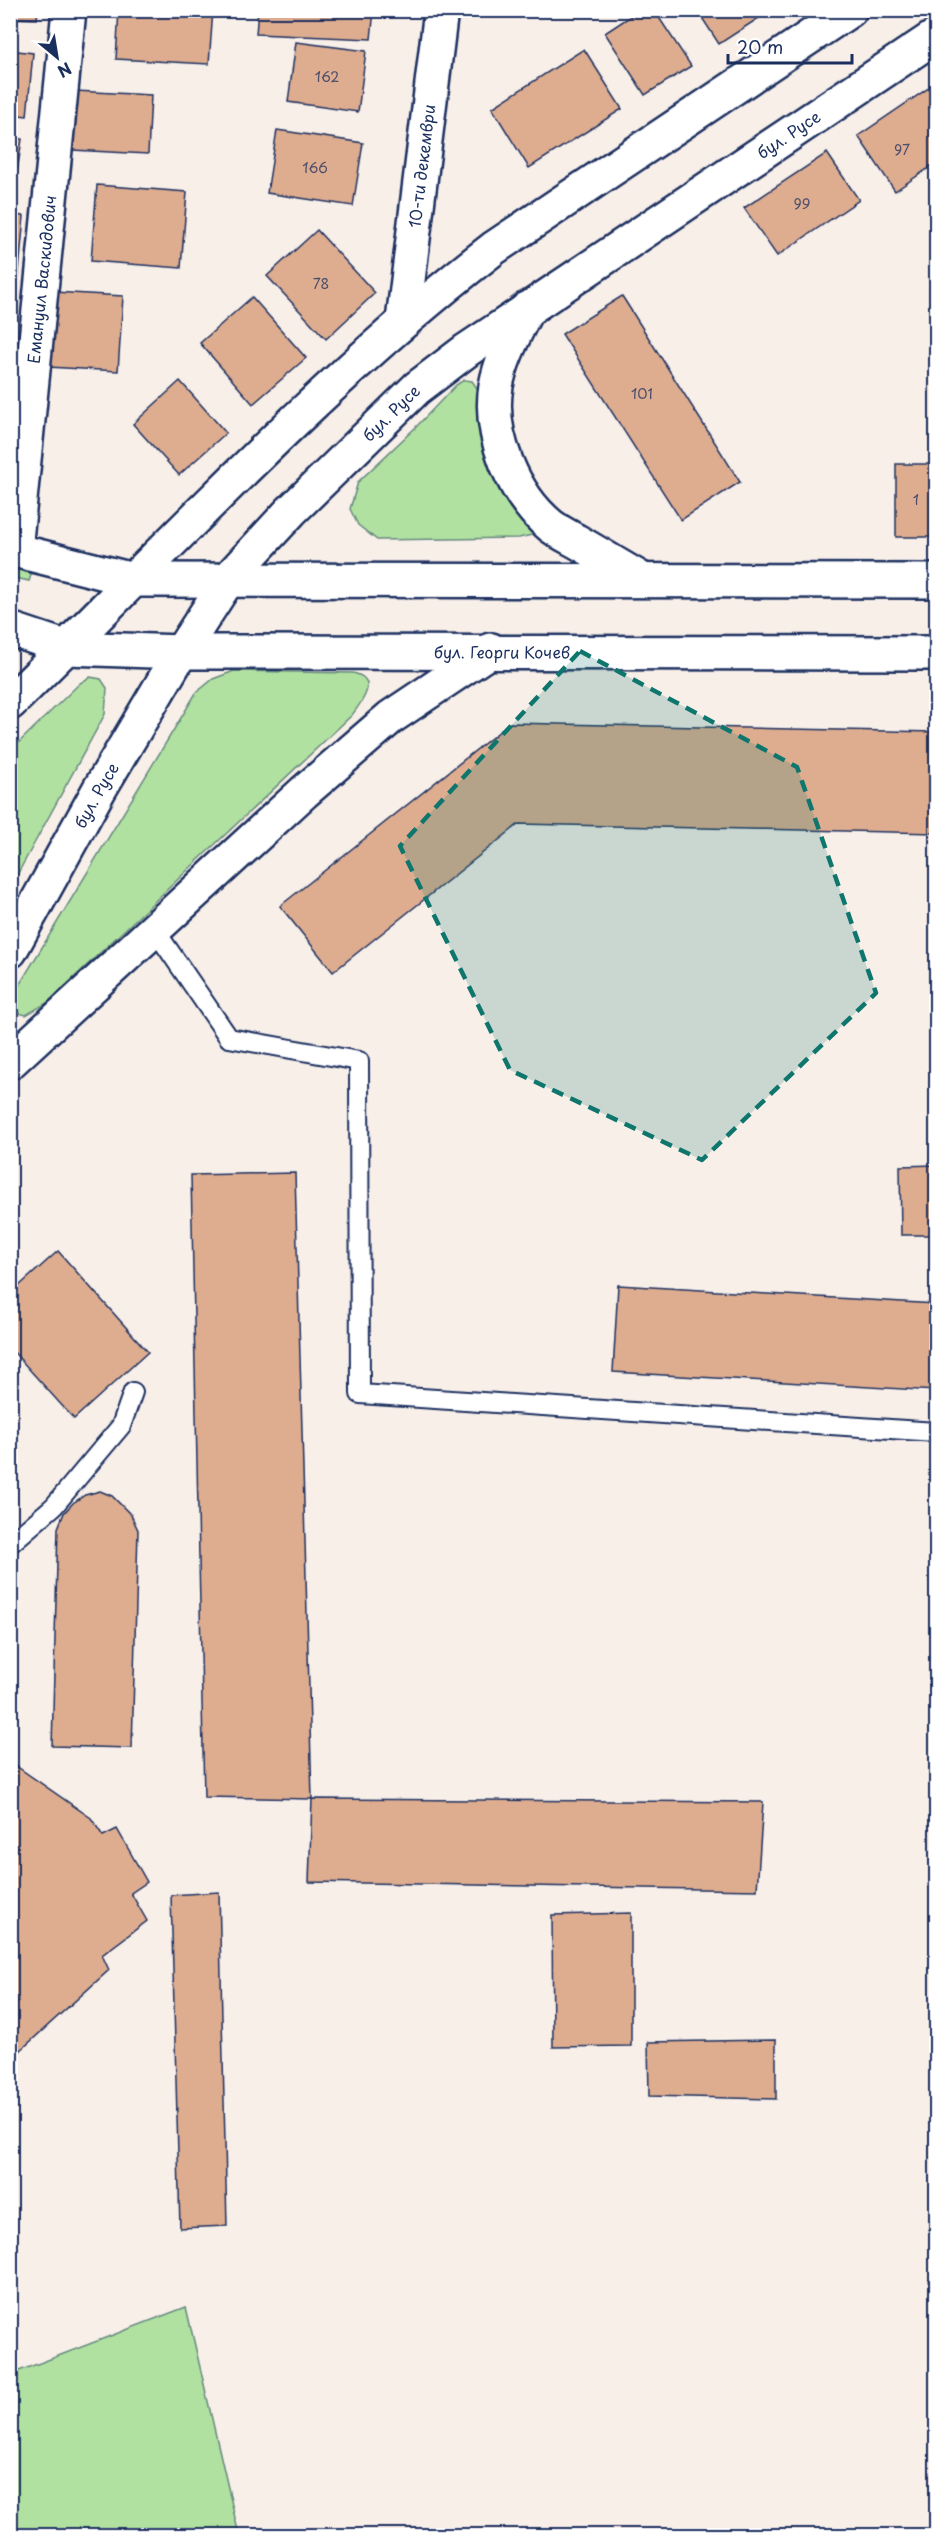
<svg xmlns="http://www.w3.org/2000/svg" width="947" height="2546" viewBox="0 0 947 2546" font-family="'Playpen Sans',sans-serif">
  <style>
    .green { fill: #b0e1a0; stroke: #66887f; stroke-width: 1.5 }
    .building { fill: #dead90; stroke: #1b2f5e; stroke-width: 1.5 }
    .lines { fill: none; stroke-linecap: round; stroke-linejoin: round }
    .service-casing { stroke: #1b2f5e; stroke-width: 22 }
    .minor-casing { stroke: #1b2f5e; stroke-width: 38 }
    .tertiary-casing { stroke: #1b2f5e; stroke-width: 38 }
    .secondary-casing { stroke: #1b2f5e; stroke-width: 38 }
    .service { stroke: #fff; stroke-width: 18 }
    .minor { stroke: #fff; stroke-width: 33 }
    .tertiary { stroke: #fff; stroke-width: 33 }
    .secondary { stroke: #fff; stroke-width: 33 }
    .marked { fill: #0f766e; fill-opacity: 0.2; stroke: #0f766e; stroke-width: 4.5; stroke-dasharray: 12 8; stroke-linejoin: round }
    .labels { text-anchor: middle; stroke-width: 4.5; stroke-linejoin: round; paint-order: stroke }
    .number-label { font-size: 14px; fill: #4c4e6a }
    .street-label { font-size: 16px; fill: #1b2f5e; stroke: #fff }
  </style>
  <rect width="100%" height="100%" fill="#f8efe9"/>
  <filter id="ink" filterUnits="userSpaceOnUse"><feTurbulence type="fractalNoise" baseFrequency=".0167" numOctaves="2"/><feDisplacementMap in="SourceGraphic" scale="12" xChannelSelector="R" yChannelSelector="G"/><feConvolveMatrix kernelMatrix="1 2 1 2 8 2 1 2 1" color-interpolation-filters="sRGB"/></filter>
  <g filter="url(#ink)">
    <!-- green -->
    <g class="green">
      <path d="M464 380 472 381 482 395 532 535 519 538 377 540 358 525 350 509 358 482 415 428 456 385Z"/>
      <path d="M11 568 32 572 29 581 11 577Z"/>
      <path d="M234 671 353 673C380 679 362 702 352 715L47 1003 26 1015 15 1012V992L196 693 213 679Z"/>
      <path d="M90 677 101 679 107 688 105 714 11 886V750L80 683Z"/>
      <path d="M186 2307 239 2535H11V2374Z"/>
    </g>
    <!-- building -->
    <g class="building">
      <path d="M10 10H38L37 19 10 18Z"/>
      <path d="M119 10H213L209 64 116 59Z"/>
      <path d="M258 10H374L371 39 256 34Z"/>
      <path d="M640 10H654L691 66 645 95 605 33Z"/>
      <path d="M697 10H771L719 44Z"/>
      <path d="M296 42 366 51 358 112 288 102Z"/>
      <path d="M584 49 622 109 529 168 492 108Z"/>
      <path d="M10 50 33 53 27 116 10 114Z"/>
      <path d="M936 83V163L895 191 858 136Z"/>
      <path d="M75 91 151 95 148 154 72 150Z"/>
      <path d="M277 130 363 143 353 206 267 193Z"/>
      <path d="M10 137 22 139 13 199 10 198Z"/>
      <path d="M827 153 859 200 777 256 744 208Z"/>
      <path d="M97 185 187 192 181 268 91 261Z"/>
      <path d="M10 215 24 216 18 282 10 281Z"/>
      <path d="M317 230 375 293 326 339 267 276Z"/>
      <path d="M53 292 123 296 118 371 48 367Z"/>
      <path d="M622 296 740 482 681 520 562 334Z"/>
      <path d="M252 297 306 358 253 404 200 343Z"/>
      <path d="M180 381 226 433 179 475 133 424Z"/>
      <rect x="896" y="464" width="40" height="73"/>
      <path d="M510 723 936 732V833L519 824 333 972 280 906Z"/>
      <path d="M936 1165V1235H901L900 1166Z"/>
      <path d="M295 1173 312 1799 204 1797 191 1175Z"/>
      <path d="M58 1251 148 1352 74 1419 10 1348V1294Z"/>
      <path d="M618 1285 936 1304V1391L613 1372Z"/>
      <path d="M100 1491 112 1496 131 1515 138 1530 132 1748 52 1746 58 1528 64 1513 73 1503 85 1495Z"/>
      <path d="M10 1757 19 1768 91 1818 103 1836 117 1829 147 1882 131 1893 147 1921 102 1955 109 1970 10 2060Z"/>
      <path d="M312 1799 763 1802 757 1890 309 1882Z"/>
      <path d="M219 1892 227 2226 180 2228 171 1895Z"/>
      <path d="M631 1913V2046L553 2047 552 1915Z"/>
      <path d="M776 2040V2099L649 2096 648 2042Z"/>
    </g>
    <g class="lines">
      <defs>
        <g id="service">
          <path d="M155 930 229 1038 359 1061 360 1394 936 1432"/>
          <path d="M10 1544 54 1506 121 1426 133 1392"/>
        </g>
        <g id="minor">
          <path id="s1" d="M403 321 441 10"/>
          <path id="s2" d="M15 550 69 10"/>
        </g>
        <g id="tertiary">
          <path d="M10 549 133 580"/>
          <path d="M10 629 67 648"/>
        </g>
        <g id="secondary">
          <path d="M527 309C515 334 501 358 496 386 488 434 513 495 551 526 559 532 569 537 578 542 599 554 620 567 641 579"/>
          <path d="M133 580 936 581"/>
          <path id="s3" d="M67 648 181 652 936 653"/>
          <path d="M10 703C168 548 319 383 494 248L850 10"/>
          <path id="s4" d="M10 951 99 790 181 652 229 578 291 511 417 388 467 350 936 36"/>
          <path d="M10 1062 304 792 391 717 491 650"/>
        </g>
      </defs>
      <!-- service casing -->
      <use href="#service" class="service-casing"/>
      <!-- minor casing -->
      <use href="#minor" class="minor-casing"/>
      <!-- tertiary casing -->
      <use href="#tertiary" class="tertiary-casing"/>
      <!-- secondary casing -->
      <use href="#secondary" class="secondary-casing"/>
      <!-- service -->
      <use href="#service" class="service"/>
      <!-- minor -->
      <use href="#minor" class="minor"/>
      <!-- tertiary -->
      <use href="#tertiary" class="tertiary"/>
      <!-- secondary -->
      <use href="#secondary" class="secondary"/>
    </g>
  </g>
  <!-- marked area -->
  <path class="marked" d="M580 651 797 767 876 993 702 1160 510 1070 400 846Z"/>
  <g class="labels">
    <!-- number labels -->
    <g class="number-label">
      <text x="327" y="82">162</text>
      <text x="902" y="155">97</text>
      <text x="315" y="173">166</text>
      <text x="802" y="209">99</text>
      <text x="321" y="289">78</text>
      <text x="642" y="399">101</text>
      <text x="916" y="505">1</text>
    </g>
    <!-- street labels -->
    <g class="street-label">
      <text dy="6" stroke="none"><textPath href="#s4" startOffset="1150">бул. Русе</textPath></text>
      <text dy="6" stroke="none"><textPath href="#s1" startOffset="156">10-ти декември</textPath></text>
      <text dy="6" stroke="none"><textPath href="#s2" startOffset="272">Емануил Васкидович</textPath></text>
      <text dy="6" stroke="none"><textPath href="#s4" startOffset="664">бул. Русе</textPath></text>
      <text dy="6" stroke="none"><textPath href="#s3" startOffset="435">бул. Георги Кочев</textPath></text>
      <text dy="6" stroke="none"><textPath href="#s4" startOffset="178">бул. Русе</textPath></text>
    </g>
  </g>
  <!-- margin -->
  <rect width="947" height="2546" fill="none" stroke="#fff" stroke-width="36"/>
  <rect x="18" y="18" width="911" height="2510" fill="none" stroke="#1b2f5e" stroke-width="2" filter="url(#ink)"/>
  <!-- north arrow -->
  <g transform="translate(57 57) rotate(150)" stroke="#ffffff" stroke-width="4.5" paint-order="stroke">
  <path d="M0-4.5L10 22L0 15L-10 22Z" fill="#1b2f5e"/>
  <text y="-9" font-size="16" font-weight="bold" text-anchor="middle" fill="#1b2f5e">N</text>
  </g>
  <!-- scale -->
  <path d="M728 54v9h124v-9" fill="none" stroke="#1b2f5e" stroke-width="3"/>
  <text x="737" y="54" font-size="18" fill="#1b2f5e" stroke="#ffffff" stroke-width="4.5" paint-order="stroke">20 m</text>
</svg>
